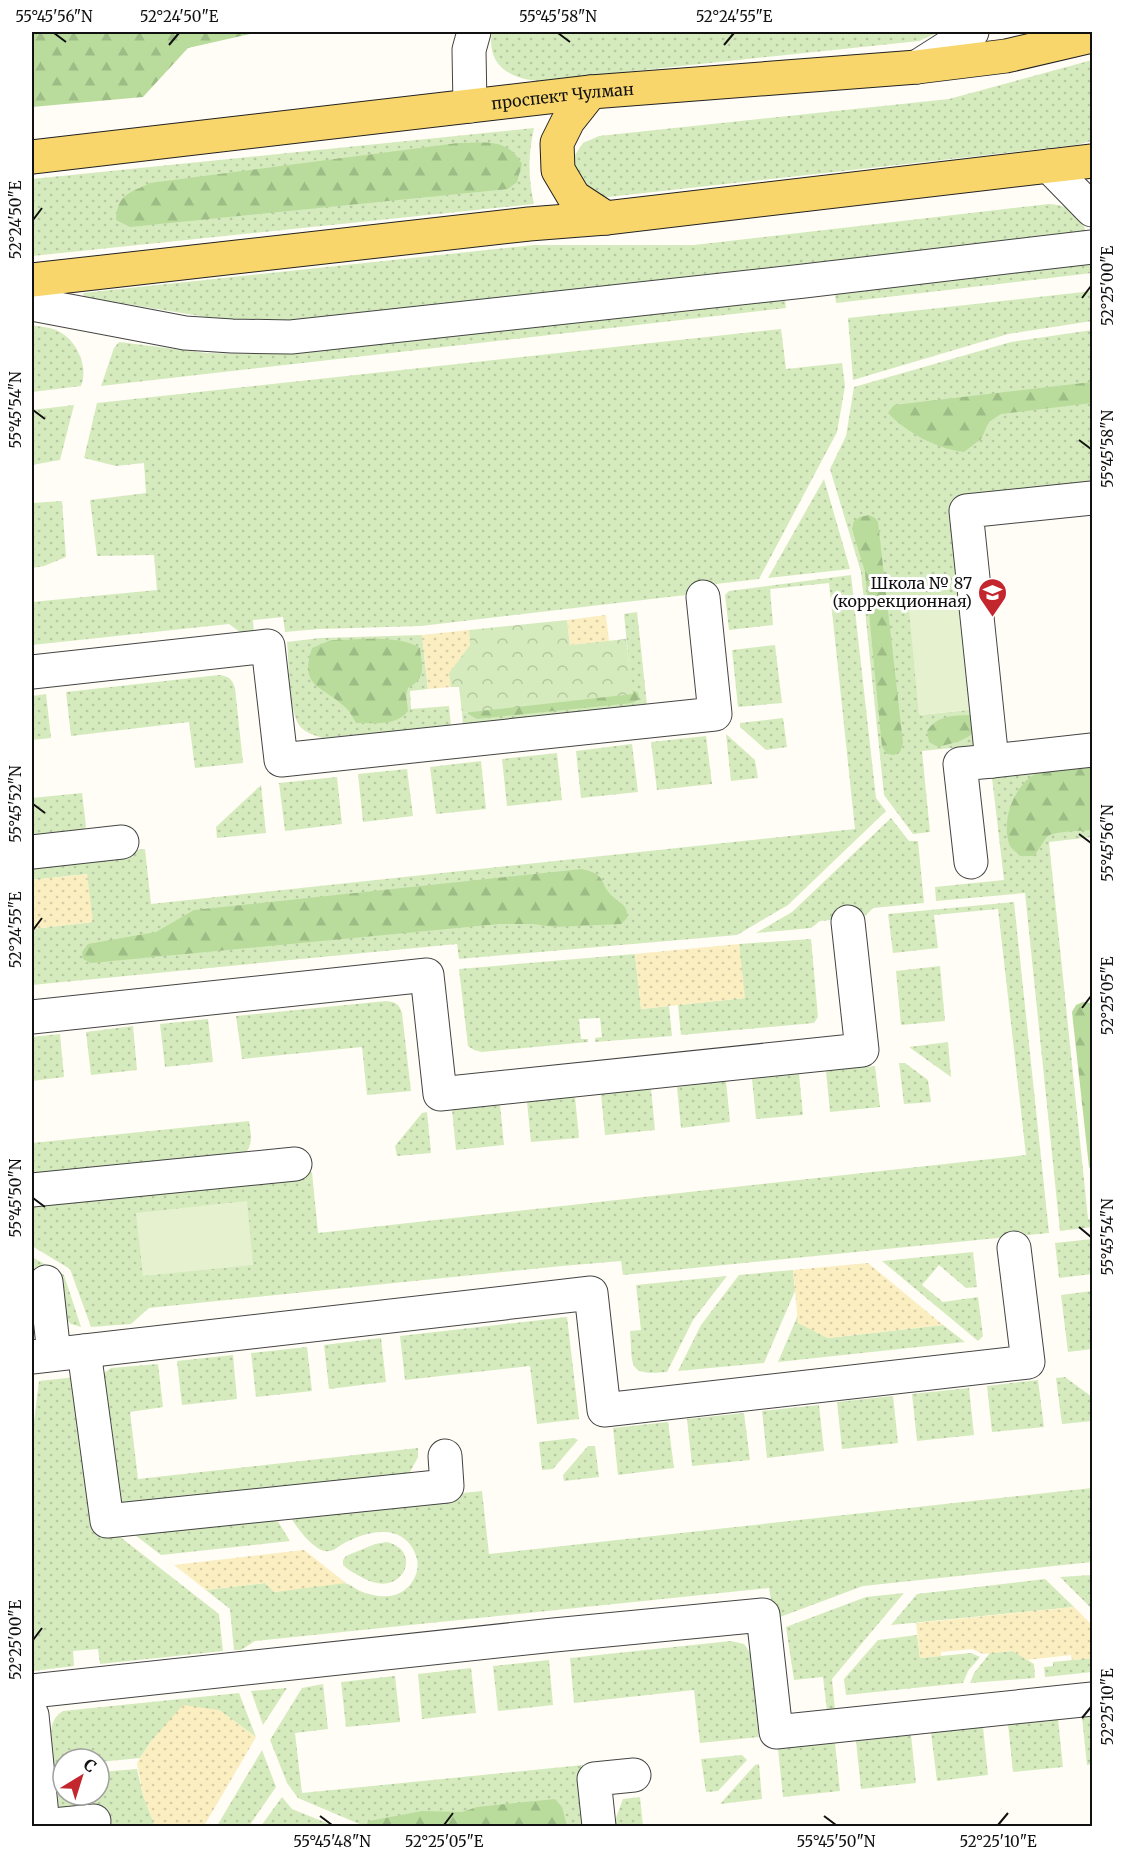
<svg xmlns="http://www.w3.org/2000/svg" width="1124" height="1858" viewBox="0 0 1124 1858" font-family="Merriweather,serif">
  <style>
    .grass { fill: url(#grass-dots) }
    .forest { fill: url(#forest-firs) }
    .sand { fill: url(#sand-dots) }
    .park { fill: url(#park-crowns) }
    .pitch { fill: #e6f2cf }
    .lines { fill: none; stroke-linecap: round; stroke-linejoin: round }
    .minor-casing { stroke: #444; stroke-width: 35 }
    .major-casing { stroke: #222; stroke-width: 35 }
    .minor { stroke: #fff; stroke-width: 33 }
    .major { stroke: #f9d66b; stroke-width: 33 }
    .ticks { fill: none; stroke: #111; stroke-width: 2 }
    .labels { text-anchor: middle; stroke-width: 6; stroke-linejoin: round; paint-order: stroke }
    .street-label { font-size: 16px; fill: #111; stroke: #fff }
    .poi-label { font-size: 16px; fill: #111; stroke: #fff; text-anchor: end }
    .neatline { fill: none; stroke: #111; stroke-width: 2 }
    .ticks-label { font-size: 15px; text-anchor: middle; fill: #111 }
  </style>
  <defs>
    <pattern id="grass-dots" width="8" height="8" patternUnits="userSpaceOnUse" patternTransform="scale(1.5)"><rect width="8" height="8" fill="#d5ebbd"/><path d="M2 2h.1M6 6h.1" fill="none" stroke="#b6c8a1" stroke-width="1.8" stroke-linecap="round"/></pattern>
    <pattern id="forest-firs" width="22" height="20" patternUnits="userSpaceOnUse" patternTransform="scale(1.5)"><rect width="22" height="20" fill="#b9dc9c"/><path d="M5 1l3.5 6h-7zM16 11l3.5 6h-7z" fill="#9ebc85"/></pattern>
    <pattern id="sand-dots" width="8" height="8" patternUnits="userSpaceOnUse" patternTransform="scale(1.5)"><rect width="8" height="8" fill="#fbeec1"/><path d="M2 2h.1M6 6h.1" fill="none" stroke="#d6cba5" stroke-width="1.8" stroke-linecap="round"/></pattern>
    <pattern id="park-crowns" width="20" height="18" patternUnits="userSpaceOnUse" patternTransform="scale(1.5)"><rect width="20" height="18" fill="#d5ebbd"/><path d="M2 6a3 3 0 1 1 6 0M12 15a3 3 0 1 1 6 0" fill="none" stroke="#b6c8a1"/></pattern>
  </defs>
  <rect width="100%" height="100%" fill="#fffdf5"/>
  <!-- grass -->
  <g class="grass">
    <path d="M492 32H939L919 41 539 81C510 79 486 65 492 32Z"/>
    <path d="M1092 60V141L1076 145 599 198 584 191 572 170 575 155 583 143 599 136 949 99Z"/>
    <path d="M534 128C528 154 528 178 534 204L32 256V179Z"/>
    <path d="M1049 204C1068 205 1082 213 1086 233L311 319 260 322 206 317 84 297 83 293 534 245H694Z"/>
    <path d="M1092 261V273L836 303 835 293Z"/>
    <path d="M1092 291V321L1008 334 853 380 848 318Z"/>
    <path d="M785 300 786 308 101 386 114 348 119 342 207 353 257 354Z"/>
    <path d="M32 325C41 327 51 327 60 332 77 341 89 368 81 386L32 392Z"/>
    <path d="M781 329 786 369 842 363 845 386 837 432 759 579 716 584 703 593 421 626 319 629 285 632 283 617 253 620 254 635H244L229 624 32 645V602L157 590 154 555 97 556 90 500 146 493 144 463 116 466 84 458 97 403Z"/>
    <path d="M1092 330V488L956 503 966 594 920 715 977 709 982 756 963 758 961 747 922 751 930 832 913 834 884 795 861 572 830 469 846 436 854 387 1011 342Z"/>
    <path d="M74 405 60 460 32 465V410Z"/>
    <path d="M824 479 850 569 768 578Z"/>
    <path d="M62 501 66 557 44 566 32 568V503Z"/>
    <path d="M851 575 876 798 886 811 788 905 737 935 459 959 457 944 32 985V929L92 922 87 874 32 880V861L145 849 151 904 855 829 829 583 770 589 773 625 729 630 725 595 729 591Z"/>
    <path d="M637 612 647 705 463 724 462 713 632 694 624 614Z"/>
    <path d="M422 635 428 689 410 691 411 709 449 706 451 726 323 738C314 735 305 733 299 725 289 710 289 662 287 642L320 638Z"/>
    <path d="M775 645 782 703 738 707 732 650Z"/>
    <path d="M219 675C229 676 232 679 235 688L243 763 195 768 189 722 71 736 66 692Z"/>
    <path d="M46 694 51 738 32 740V696Z"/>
    <path d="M783 718 787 747 766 750 740 727V723Z"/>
    <path d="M726 734 755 760 758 778 731 781Z"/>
    <path d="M706 736 712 784 657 790 651 742Z"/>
    <path d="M632 744 638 792 581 798 576 751Z"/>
    <path d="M557 753 562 800 507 806 502 759Z"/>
    <path d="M1092 759V837L1049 842 1088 1219H1092V1227L1060 1231 1025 893 936 901 935 887 1004 880 991 769Z"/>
    <path d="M481 761 486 809 436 814 430 767Z"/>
    <path d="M407 769 413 816 363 822 358 774Z"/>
    <path d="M337 777 342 824 285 831 279 783Z"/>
    <path d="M261 785 266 833 217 838 216 827Z"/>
    <path d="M82 793 86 826 84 832 32 842V798Z"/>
    <path d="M891 818 909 841H918L924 903 873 908 864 917 820 921 811 928 756 933 792 912Z"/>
    <path d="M1014 902 1049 1233 623 1275 621 1261 562 1266 149 1308 131 1324 91 1327 70 1269 32 1246V1201L312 1172 318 1233 1026 1155 998 909 934 915 938 948 893 953 888 914Z"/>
    <path d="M811 939 818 1017 814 1023 681 1035 678 1005 744 998 739 944Z"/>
    <path d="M635 954 641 1009 669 1006 672 1036 595 1042V1038L602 1037 600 1018 579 1019 581 1039H588V1042L482 1052 474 1050 468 1046 459 969Z"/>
    <path d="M940 966 945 1021 901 1025 896 971Z"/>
    <path d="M386 1001C396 1002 399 1004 402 1013L411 1091 367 1095 362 1047 242 1059 236 1016Z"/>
    <path d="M208 1019 213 1062 165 1067 160 1024Z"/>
    <path d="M133 1026 137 1070 91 1075 86 1032Z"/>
    <path d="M60 1034 64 1077 32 1081V1037Z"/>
    <path d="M948 1042 951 1077 909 1047Z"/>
    <path d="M899 1063H905L928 1080 931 1102 904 1104Z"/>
    <path d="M875 1066 880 1107 830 1112 826 1071Z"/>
    <path d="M799 1074 803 1115 756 1119 752 1079Z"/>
    <path d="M726 1081 730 1122 681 1128 677 1087Z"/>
    <path d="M651 1089 655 1130 605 1135 601 1094Z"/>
    <path d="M575 1097 579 1138 531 1142 527 1102Z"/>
    <path d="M500 1105 504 1145 456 1150 452 1110Z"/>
    <path d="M427 1112 431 1153 397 1156 395 1146 422 1113Z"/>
    <path d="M249 1121C251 1136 254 1143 244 1155L32 1181V1143Z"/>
    <path d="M1092 1239V1274L1059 1278 1055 1243Z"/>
    <path d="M973 1252 977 1287 966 1288 939 1265 922 1285 943 1302 978 1297 983 1336 978 1341 882 1261Z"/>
    <path d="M32 1257 64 1275 81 1327 71 1324 65 1318 37 1272 32 1273Z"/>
    <path d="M793 1270 795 1291 764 1363 678 1371 701 1325 739 1275Z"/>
    <path d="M727 1276 693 1320 667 1372C626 1376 633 1366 630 1331L641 1330 636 1285Z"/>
    <path d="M1092 1291V1349L1068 1352 1061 1295Z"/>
    <path d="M798 1315 799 1323 828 1338 943 1325 965 1342 778 1362Z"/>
    <path d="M567 1317 579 1419 537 1424 530 1366 405 1380 400 1336Z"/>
    <path d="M381 1338 386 1382 329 1389 324 1345Z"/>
    <path d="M307 1347 312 1391 256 1397 251 1353Z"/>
    <path d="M233 1355 237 1399 182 1405 177 1361Z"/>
    <path d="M158 1364 163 1407 130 1412 138 1479 418 1448V1457L409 1474 119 1512 104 1373 111 1368Z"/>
    <path d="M76 1377 110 1529 219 1614 223 1651 100 1664 98 1649 73 1651 74 1666 33 1671 32 1437 39 1381Z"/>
    <path d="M1065 1377 1092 1397V1421L1062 1424 1056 1378Z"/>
    <path d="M1038 1380 1044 1427 992 1432 987 1386Z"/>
    <path d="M969 1388 974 1435 917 1441 912 1394Z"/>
    <path d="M893 1396 898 1443 842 1449 837 1402Z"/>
    <path d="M819 1405 824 1451 767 1458 762 1411Z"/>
    <path d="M744 1413 750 1460 692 1466 687 1419Z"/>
    <path d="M668 1422 674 1468 618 1475 613 1428Z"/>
    <path d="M574 1438 578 1440 553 1469 542 1470 539 1442Z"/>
    <path d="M588 1446H595L599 1477 564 1481 563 1475Z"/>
    <path d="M1092 1488V1562L863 1586 780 1617 772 1606 769 1588 255 1641 241 1650H234L230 1609 206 1590 265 1583 275 1592C297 1589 321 1583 343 1583 349 1583 354 1588 360 1591 377 1598 397 1600 410 1585 416 1577 419 1568 417 1559 406 1521 367 1530 341 1545 335 1549 332 1552 324 1551 310 1547 294 1524 287 1511L482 1491 489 1554Z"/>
    <path d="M272 1512 290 1541 161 1555 126 1528Z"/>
    <path d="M387 1542C424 1551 403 1600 363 1578 356 1574 349 1571 343 1565V1560L346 1556 375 1544Z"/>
    <path d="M1092 1575V1609L1060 1577Z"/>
    <path d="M1045 1579 1074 1607 891 1625 917 1594Z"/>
    <path d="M904 1593 832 1679 835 1710 827 1711 823 1677 794 1680 786 1627 866 1597Z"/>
    <path d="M917 1635 920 1658 971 1653 980 1657 968 1671 963 1683 846 1695 844 1679 878 1640Z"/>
    <path d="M731 1641 744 1644 750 1653 759 1737 700 1743 694 1690 574 1703 570 1658Z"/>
    <path d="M1013 1651 1034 1664 1035 1678 970 1683 974 1673 990 1653Z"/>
    <path d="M1092 1658V1672L1045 1677 1044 1667 1053 1666V1662Z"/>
    <path d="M549 1660 553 1705 498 1711 493 1666Z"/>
    <path d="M471 1668 476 1713 422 1719 418 1674Z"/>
    <path d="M395 1676 400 1722 346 1727 341 1682Z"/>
    <path d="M323 1684 328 1729 295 1733 302 1793 583 1765 590 1826H364L298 1798 287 1783 270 1740 302 1688Z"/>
    <path d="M287 1688 263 1725 251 1691Z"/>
    <path d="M239 1693 256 1737 219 1710 152 1740 140 1758 99 1762V1759H63V1765L54 1766C53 1747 44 1722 63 1711Z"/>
    <path d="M1092 1716V1764L1087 1765 1082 1717Z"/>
    <path d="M1058 1719 1063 1767 1013 1772 1008 1724Z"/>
    <path d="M983 1727 988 1775 937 1781 931 1733Z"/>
    <path d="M911 1735 916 1783 861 1789 856 1741Z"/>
    <path d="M835 1743 840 1791 783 1797 778 1749Z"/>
    <path d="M262 1750 276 1787 249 1826H217Z"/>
    <path d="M742 1755 747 1760 718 1791 706 1792 701 1759Z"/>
    <path d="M759 1764 762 1799 720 1804 755 1765Z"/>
    <path d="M137 1769 143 1795 155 1826H103L59 1814 56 1776 63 1775V1795H99V1772Z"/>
    <path d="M282 1797 292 1809 334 1826H261Z"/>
    <path d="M640 1797 643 1826H613L623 1799Z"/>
  </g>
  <!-- forest -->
  <g class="forest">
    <path d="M32 32H256L250 34 188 48 143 97 32 107Z"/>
    <path d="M458 143C485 143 507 137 522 164L517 182 508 189 130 227 116 220C117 194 130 193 150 183Z"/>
    <path d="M1092 382V403L1001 414 989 422 981 439 964 452C937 449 907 433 888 413L894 405Z"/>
    <path d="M869 515 875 518 878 522 903 743 900 752 894 755 887 754 882 747 865 572 852 529 854 521 860 517Z"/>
    <path d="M331 640C356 640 399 634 420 648 422 668 427 677 408 688L406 695 408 711C397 726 374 723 356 723 353 718 350 711 345 707 322 685 299 688 312 648Z"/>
    <path d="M631 690 637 692 639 696 638 700 632 703 477 719 468 714 467 707Z"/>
    <path d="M970 715C989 736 954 743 938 747L929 742 927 731C938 715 951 716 970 715Z"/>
    <path d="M1092 765V830C1082 831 1056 831 1048 836 1043 841 1039 850 1034 856H1020C1017 853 1012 849 1010 846 1000 822 1014 784 1037 773 1051 766 1077 767 1092 765Z"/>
    <path d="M582 869C608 875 598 882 612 896 621 904 628 905 627 918L621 924 555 927 533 924H499L91 963 83 959 82 952 88 944 156 932 194 910Z"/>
    <path d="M1083 1002 1092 1003V1171L1089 1167 1072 1012 1076 1005Z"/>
    <path d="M555 1799 562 1807 567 1826H365L369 1821 422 1811 462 1812 477 1807Z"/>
  </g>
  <!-- sand -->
  <g class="sand">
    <path d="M606 615 609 641 570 645 567 620Z"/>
    <path d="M469 630 470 645 450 673 451 687 428 689 422 635Z"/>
    <path d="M87 874 93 922 32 929V880Z"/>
    <path d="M739 944 745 998 641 1009 635 954Z"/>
    <path d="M868 1263 943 1325 828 1338 798 1323 793 1270Z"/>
    <path d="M304 1550 346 1583 274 1592 265 1583 206 1590 174 1565Z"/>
    <path d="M1074 1607 1092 1625V1658L1072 1660 1071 1655 1026 1660 1013 1651 983 1654 972 1649 941 1652V1656L920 1658 916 1623Z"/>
    <path d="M183 1705 219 1710 256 1737 204 1826H155L143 1795 137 1763 152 1740Z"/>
  </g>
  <!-- park -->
  <path class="park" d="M567 620 570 645 626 639 633 694 462 713 459 687H451L449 673 470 645 469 630Z"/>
  <!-- pitch -->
  <g class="pitch">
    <path d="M966 594 977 709 919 715 908 600Z"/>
    <path d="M247 1201 253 1265 143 1276 136 1213Z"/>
  </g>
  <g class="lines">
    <defs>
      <g id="minor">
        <path d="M917 67 972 32"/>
        <path d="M470 106 469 50 474 32"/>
        <path d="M1049 166 1092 210"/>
        <path d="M32 304 185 333 232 336 291 337 804 281 1092 247"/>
        <path d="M1092 498 966 511 992 761 1092 750"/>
        <path d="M32 672 268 646 281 760 715 714 703 597"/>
        <path d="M32 852 122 842"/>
        <path d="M971 862 960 764 992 761"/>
        <path d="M32 1017 427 975 440 1094 862 1050 848 922"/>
        <path d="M32 1190 295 1164"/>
        <path d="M46 1282 54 1354"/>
        <path d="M84 1351 107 1521 447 1486 445 1456"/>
        <path d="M32 1357 591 1293 604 1410 1028 1362 1014 1248"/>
        <path d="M32 1691 554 1635 763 1615 776 1732 1092 1699"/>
        <path d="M32 1715 43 1826"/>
        <path d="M43 1826 94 1821"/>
        <path d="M599 1826 594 1779 634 1775"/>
      </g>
      <g id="major">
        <path d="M591 92 568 121 557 143 558 170 574 197 606 218"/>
        <path id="s1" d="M32 157 591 92 917 67 1006 56 1092 36"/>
        <path d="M32 280 529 224 606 218 1092 161"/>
      </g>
    </defs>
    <!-- minor casing -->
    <use href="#minor" class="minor-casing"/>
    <!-- major casing -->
    <use href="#major" class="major-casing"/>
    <!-- minor -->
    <use href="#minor" class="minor"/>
    <!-- major -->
    <use href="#major" class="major"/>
  </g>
  <!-- ticks -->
  <path class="ticks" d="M54 33 66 42M558 33 570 42M169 45 179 33M724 45 734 33M33 220 42 208M1082 298 1091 286M33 410 45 419M1079 440 1091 449M33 804 45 813M1079 834 1091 843M33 930 42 918M1082 1008 1091 996M33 1198 45 1207M1079 1227 1091 1237M33 1640 42 1628M1082 1718 1091 1707M320 1816 332 1825M824 1816 836 1825M444 1825 453 1813M998 1825 1008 1813"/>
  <!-- icons -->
  <defs>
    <symbol id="school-pin" viewBox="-11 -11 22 30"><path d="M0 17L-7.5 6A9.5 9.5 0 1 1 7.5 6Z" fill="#c4262e" stroke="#fff"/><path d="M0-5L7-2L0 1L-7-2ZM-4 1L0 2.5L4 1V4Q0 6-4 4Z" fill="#fff"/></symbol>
  </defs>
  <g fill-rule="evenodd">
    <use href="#school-pin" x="976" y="576" width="33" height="45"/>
  </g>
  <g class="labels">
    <!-- street labels -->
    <g class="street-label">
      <text dy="6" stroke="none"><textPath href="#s1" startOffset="534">проспект Чулман</textPath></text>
    </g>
    <!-- poi labels -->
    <g class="poi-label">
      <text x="972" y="589">Школа № 87<tspan x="972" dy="18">(коррекционная)</tspan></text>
    </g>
  </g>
  <!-- border -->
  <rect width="1124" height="1858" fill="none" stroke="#ffffff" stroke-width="66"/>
  <!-- north arrow -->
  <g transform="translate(81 1777) rotate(38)"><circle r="28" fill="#ffffff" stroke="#a0a0a0" stroke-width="1.5"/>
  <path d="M0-4.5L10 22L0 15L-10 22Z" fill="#c4262e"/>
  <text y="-9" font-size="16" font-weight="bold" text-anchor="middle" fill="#111111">С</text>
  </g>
  <rect x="33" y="33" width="1058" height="1792" class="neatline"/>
  <g class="ticks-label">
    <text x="54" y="22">55°45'56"N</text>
    <text x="179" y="22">52°24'50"E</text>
    <text x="558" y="22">55°45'58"N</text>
    <text x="734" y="22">52°24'55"E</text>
    <text transform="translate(16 220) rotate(-90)" y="5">52°24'50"E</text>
    <text transform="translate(1108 286) rotate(-90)" y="5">52°25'00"E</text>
    <text transform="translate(16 410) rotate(-90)" y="5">55°45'54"N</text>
    <text transform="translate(1108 449) rotate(-90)" y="5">55°45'58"N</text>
    <text transform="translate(16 804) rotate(-90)" y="5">55°45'52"N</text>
    <text transform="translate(1108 843) rotate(-90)" y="5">55°45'56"N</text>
    <text transform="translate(16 930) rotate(-90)" y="5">52°24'55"E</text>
    <text transform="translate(1108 996) rotate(-90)" y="5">52°25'05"E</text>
    <text transform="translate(16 1198) rotate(-90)" y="5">55°45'50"N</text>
    <text transform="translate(1108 1237) rotate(-90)" y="5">55°45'54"N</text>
    <text transform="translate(16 1640) rotate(-90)" y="5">52°25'00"E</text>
    <text transform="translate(1108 1707) rotate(-90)" y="5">52°25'10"E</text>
    <text x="332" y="1847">55°45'48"N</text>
    <text x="444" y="1847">52°25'05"E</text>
    <text x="836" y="1847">55°45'50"N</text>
    <text x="998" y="1847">52°25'10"E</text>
  </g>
</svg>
